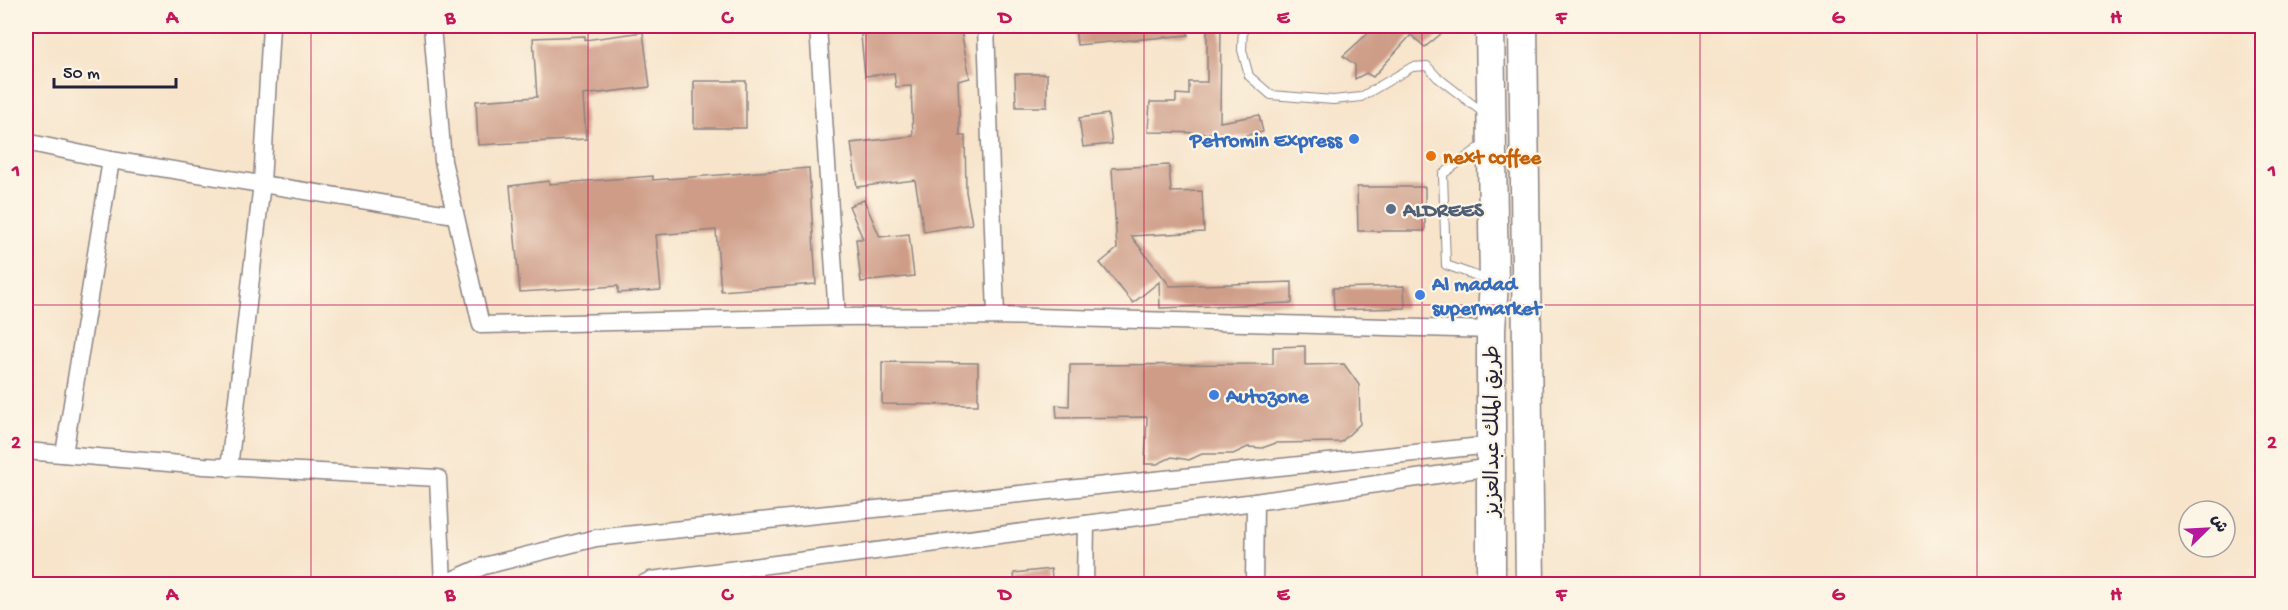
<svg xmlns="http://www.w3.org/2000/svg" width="2288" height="610" viewBox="0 0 2288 610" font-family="'Gochi Hand','Playpen Sans Arabic',sans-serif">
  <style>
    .building { fill: #ce9c87 }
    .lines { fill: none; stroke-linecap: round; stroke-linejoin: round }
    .service-casing { stroke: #8c8383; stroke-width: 10 }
    .minor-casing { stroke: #8c8383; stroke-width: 19 }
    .trunk-casing { stroke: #8c8383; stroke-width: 31 }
    .service { stroke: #fff; stroke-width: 8 }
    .minor { stroke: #fff; stroke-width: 16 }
    .trunk { stroke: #fff; stroke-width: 28 }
    .grid { fill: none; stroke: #c2185b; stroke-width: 1.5; stroke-opacity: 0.55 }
    .shop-dot { fill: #3f7fe0; stroke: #fcf5e5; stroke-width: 2 }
    .food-dot { fill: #e8710a; stroke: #fcf5e5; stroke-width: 2 }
    .service-dot { fill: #5c6f8a; stroke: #fcf5e5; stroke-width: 2 }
    .labels { text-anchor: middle; stroke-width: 4.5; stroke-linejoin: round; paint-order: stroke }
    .shop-label { font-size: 21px; font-weight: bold; fill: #366cbe; stroke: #fcf5e5; text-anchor: start }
    .food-label { font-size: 21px; font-weight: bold; fill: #c56008; stroke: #fcf5e5; text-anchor: start }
    .service-label { font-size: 21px; font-weight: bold; fill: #4e5e75; stroke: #fcf5e5; text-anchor: start }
    .street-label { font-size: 21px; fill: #22223b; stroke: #fcf5e5 }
    .neatline { fill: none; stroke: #c2185b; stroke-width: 2 }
    .grid-label { font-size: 20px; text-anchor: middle; font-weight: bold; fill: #c2185b }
  </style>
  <rect width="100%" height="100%" fill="#fcf5e5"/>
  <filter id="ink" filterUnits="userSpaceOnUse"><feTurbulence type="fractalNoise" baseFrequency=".0167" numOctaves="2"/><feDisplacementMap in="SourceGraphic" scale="12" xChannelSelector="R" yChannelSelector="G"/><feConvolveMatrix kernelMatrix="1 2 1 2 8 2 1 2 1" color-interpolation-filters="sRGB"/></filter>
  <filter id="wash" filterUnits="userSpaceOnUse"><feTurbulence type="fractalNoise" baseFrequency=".008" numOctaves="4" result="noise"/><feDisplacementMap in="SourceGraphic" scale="24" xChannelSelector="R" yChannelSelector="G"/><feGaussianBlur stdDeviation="1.35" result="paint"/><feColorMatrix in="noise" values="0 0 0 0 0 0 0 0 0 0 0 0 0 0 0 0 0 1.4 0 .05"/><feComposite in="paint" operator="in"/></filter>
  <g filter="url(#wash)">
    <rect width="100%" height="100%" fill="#f7e4cb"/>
    <g id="blocks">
      <!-- building -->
      <g class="building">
        <path d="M860 26H960L970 78 958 81 960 136H965L966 192 972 224 924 232 915 180 857 187 851 143 913 136 911 86 896 87 894 73 865 76Z"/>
        <path d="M1075 26H1188V35L1077 45Z"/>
        <path d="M1207 26H1221L1220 122 1259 115 1263 132 1213 142 1211 133 1148 132 1150 102H1176V94L1189 95V82H1207Z"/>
        <path d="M1376 26H1435L1442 33 1425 47 1411 35 1373 77 1366 73 1355 79V65L1343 56Z"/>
        <path d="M643 32 650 87 583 95 586 139 478 145 476 101 537 97 533 38 585 36V40Z"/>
        <path d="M1015 74H1047V107H1016Z"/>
        <rect x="694" y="81" width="52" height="47"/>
        <path d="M1108 114 1112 144 1083 147 1079 118Z"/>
        <path d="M1169 165 1171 192 1202 191 1204 232 1131 236 1170 286 1292 282V303L1160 308 1159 282 1133 303 1100 263 1117 249 1112 168Z"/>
        <path d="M809 168 816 284 721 291 716 230 656 235 661 290 618 293V286L520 292 510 186 549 181V184L653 176V180Z"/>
        <path d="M1357 187H1425V231H1358Z"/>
        <path d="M864 200 880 237 909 234 914 276 861 282 856 239H863L849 206Z"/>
        <path d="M1404 286 1405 308 1334 310 1333 288Z"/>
        <path d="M1305 346V365L1344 364 1359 385 1360 424 1341 442 1276 443 1262 448 1248 447 1233 454H1202L1189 460 1172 457 1157 464H1145L1147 417 1057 418 1056 405 1069 406 1070 365 1273 364V347Z"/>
        <path d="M882 362 978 363V405L882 404Z"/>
        <path d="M1051 569 1053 585H1015L1014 573Z"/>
      </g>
    </g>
  </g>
  <g filter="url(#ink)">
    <use href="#blocks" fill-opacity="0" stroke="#8c8383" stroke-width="1.5"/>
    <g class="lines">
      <defs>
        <g id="service">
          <path d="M1243 26 1242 50 1249 76 1271 95 1333 100 1361 97 1412 67 1427 66 1437 77 1485 114"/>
          <path d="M1486 143 1443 174 1446 265 1488 280"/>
        </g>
        <g id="minor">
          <path d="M432 26 443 161 481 325 837 317 996 316 1491 330"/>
          <path d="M818 26 837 317"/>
          <path d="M986 26 996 316"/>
          <path d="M26 142 111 160 455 215"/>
          <path d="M26 451 204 466 438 478 443 584"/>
          <path d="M64 454 111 160"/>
          <path d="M229 468 262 183 271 26"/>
          <path d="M443 584 484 566 596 538 1491 445"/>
          <path d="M643 584 651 580 1255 502 1491 467"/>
          <path d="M1085 584 1086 524"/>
          <path d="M1254 584 1255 502"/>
        </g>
        <g id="trunk">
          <path d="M1490 26 1494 282 1491 330V584"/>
          <path d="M1523 26 1530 584"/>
        </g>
      </defs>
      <!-- service casing -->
      <use href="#service" class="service-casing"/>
      <!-- minor casing -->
      <use href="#minor" class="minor-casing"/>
      <!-- trunk casing -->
      <use href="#trunk" class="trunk-casing"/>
      <!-- service -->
      <use href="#service" class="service"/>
      <!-- minor -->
      <use href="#minor" class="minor"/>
      <!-- trunk -->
      <use href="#trunk" class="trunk"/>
    </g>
  </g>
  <!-- grid -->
  <path class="grid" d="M311 26V584M588 26V584M866 26V584M1144 26V584M1422 26V584M1700 26V584M1977 26V584M26 305H2262"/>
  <!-- markers -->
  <g class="shop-dot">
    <circle cx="1354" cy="139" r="6"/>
    <circle cx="1420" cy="295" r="6"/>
    <circle cx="1214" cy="395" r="6"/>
  </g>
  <circle class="food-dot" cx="1431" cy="156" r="6"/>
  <circle class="service-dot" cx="1391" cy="209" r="6"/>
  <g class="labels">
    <!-- shop labels -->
    <g class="shop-label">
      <text x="1342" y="146" text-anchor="end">Petromin Express</text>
      <text x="1432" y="290">Al madad<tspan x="1432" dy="24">supermarket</tspan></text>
      <text x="1226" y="402">Autozone</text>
    </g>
    <!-- food labels -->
    <g class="food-label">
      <text x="1443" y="163">next coffee</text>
    </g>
    <!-- service labels -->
    <g class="service-label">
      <text x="1403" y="216">ALDREES</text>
    </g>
    <!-- street labels -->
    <g class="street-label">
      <text transform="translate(1491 431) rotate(-90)" y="7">طريق الملك عبدالعزيز</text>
    </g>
  </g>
  <!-- margin -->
  <rect width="2288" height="610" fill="none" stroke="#fcf5e5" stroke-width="66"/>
  <!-- north arrow -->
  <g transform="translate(2207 529) rotate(66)"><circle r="28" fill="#fcf5e5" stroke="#a5a1a1" stroke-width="1.5"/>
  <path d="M0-4.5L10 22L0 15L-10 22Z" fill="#b5179e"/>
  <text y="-9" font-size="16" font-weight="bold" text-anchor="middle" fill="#22223b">ش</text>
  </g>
  <!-- scale -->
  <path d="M54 78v9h122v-9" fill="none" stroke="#22223b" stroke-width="3"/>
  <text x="63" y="78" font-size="18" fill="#22223b" stroke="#fcf5e5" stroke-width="4.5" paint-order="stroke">50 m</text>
  <rect x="33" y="33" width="2222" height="544" class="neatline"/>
  <g class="grid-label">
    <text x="172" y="23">A</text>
    <text x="450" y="23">B</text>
    <text x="727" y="23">C</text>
    <text x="1005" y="23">D</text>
    <text x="1283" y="23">E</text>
    <text x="1561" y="23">F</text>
    <text x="1838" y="23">G</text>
    <text x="2116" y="23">H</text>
    <text x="16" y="176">1</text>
    <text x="2272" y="176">1</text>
    <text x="16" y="448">2</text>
    <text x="2272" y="448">2</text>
    <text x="172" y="600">A</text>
    <text x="450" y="600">B</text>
    <text x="727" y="600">C</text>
    <text x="1005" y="600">D</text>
    <text x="1283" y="600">E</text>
    <text x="1561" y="600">F</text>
    <text x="1838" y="600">G</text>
    <text x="2116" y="600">H</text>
  </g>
</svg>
